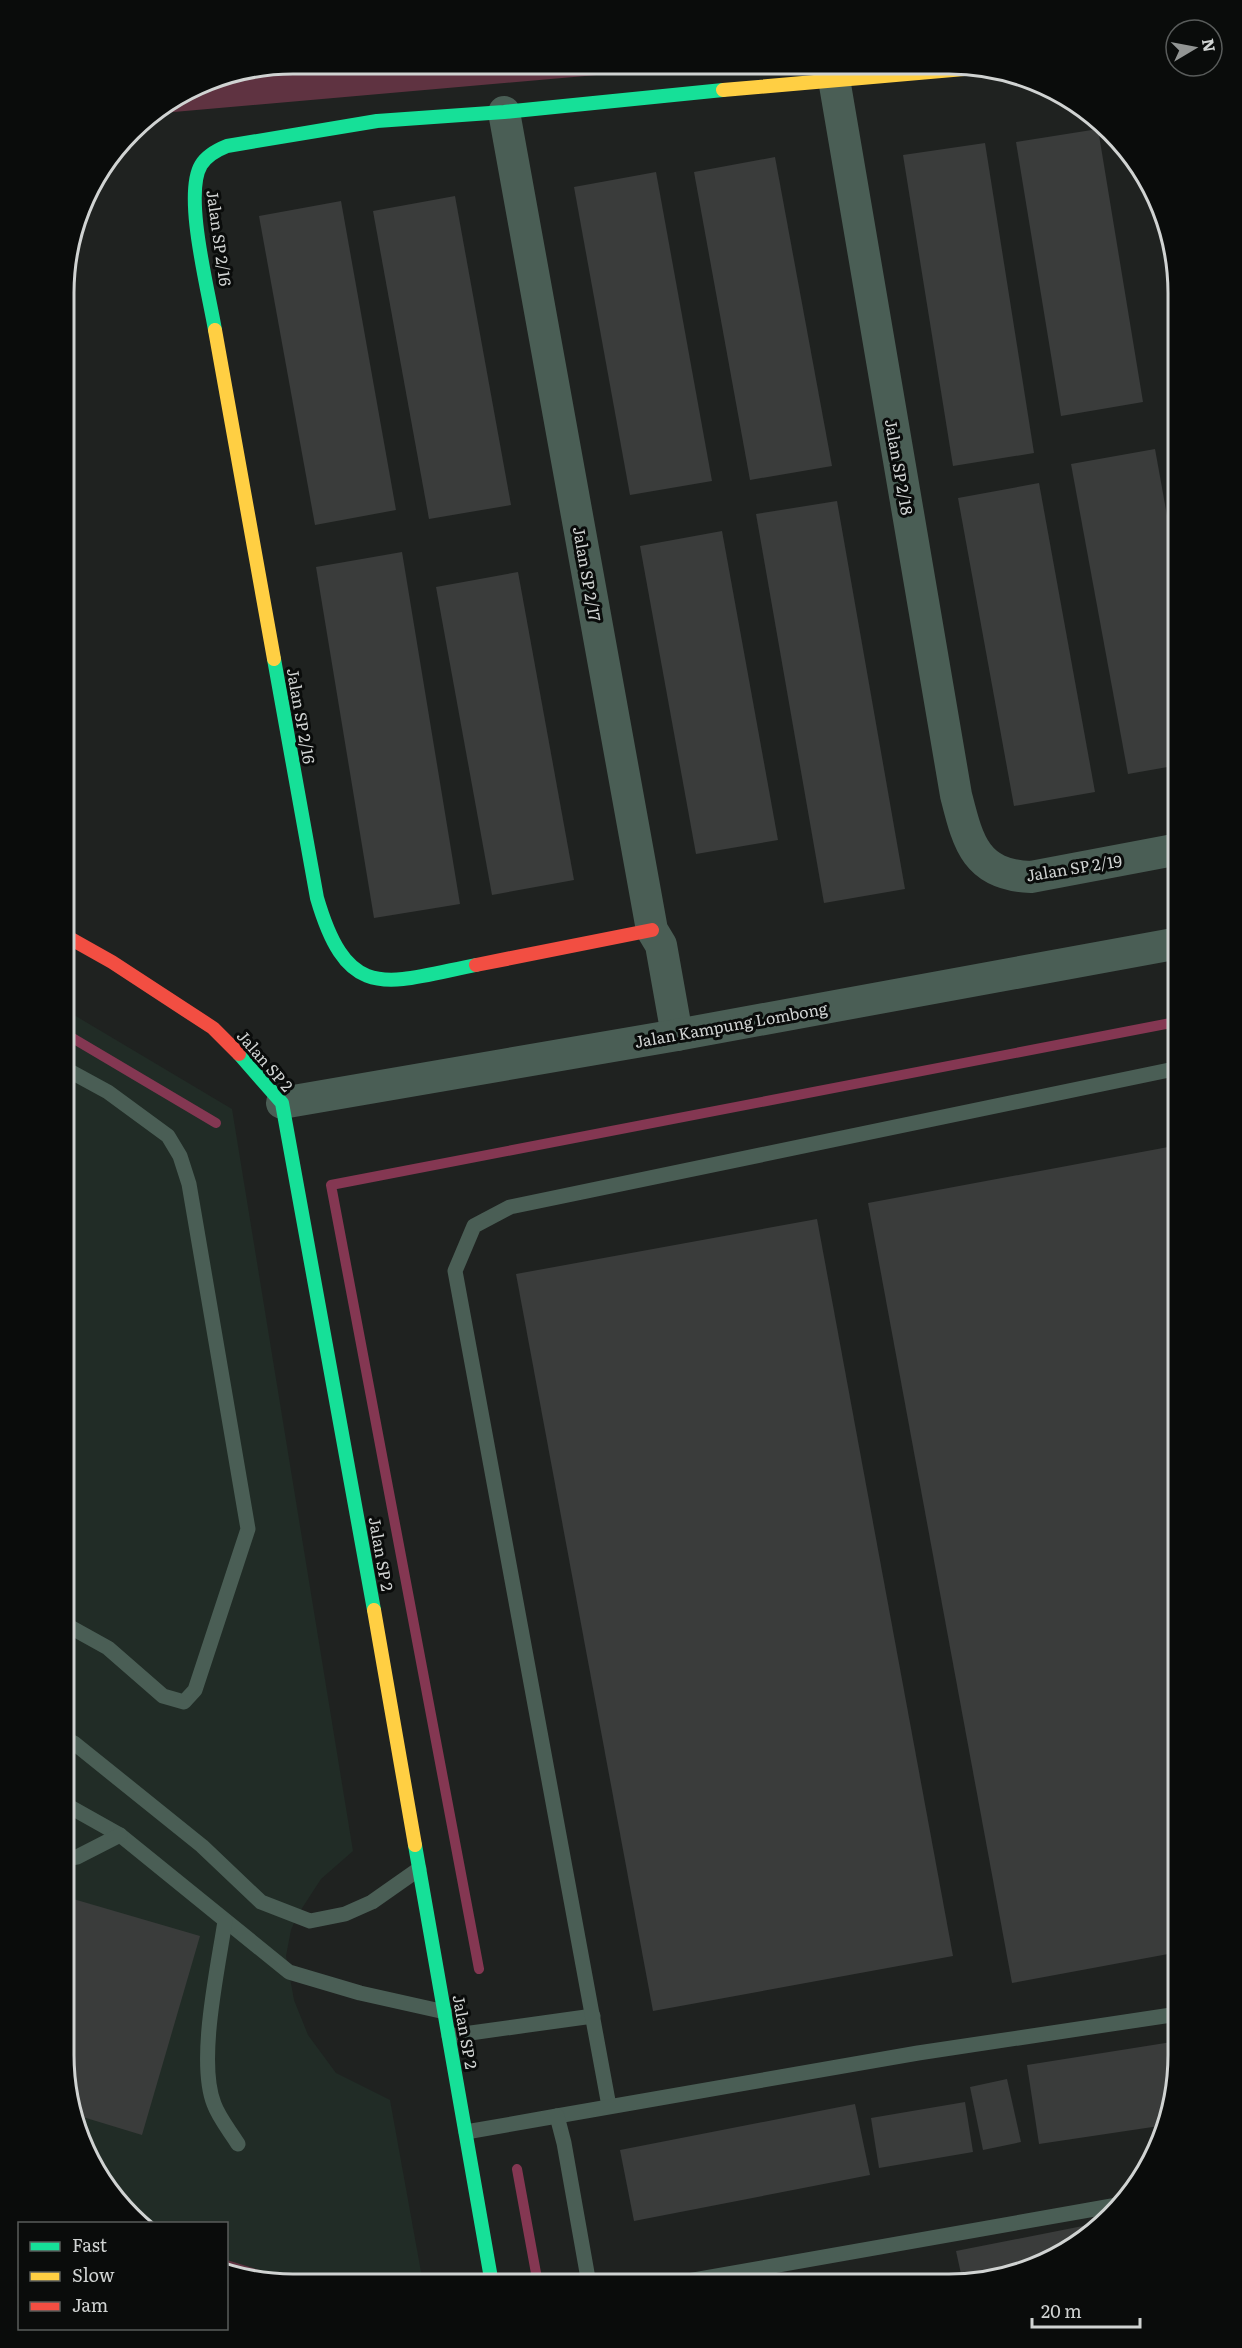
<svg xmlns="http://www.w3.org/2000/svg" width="1242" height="2348" viewBox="0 0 1242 2348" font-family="Literata,serif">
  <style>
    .built { fill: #212c26 }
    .green { fill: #5f3341 }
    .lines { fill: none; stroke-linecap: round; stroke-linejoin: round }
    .stream { stroke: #843752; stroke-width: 10 }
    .building { fill: #3a3c3b }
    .lane { stroke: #4a5e55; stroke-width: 15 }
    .street { stroke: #4a5e55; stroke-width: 32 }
    .fast { stroke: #16e098; stroke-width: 14 }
    .slow { stroke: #ffcf43; stroke-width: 14 }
    .jam { stroke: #f24e42; stroke-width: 14 }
    .labels { text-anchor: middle; stroke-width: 6; stroke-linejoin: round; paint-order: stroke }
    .street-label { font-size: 16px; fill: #d0d3d2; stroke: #0a0c0b }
    .rim { fill: none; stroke: #d0d3d2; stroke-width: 3 }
  </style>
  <rect width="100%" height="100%" fill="#1f2220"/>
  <!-- built -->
  <path class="built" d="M64 1009 232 1109 353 1851 321 1879 297 1916 291 1930 286 1956 294 2000 308 2035 336 2073 390 2100 423 2283H262L227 2273 226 2224 137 2223 102 2183 75 2129 63 2055Z"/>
  <!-- green -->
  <g class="green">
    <path d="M293 63 699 66 151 114 205 80Z"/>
    <path d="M227 2260 262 2271 258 2282 227 2273Z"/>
  </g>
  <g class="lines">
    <!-- stream -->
    <g class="stream">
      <path d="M64 1033 216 1123"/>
      <path d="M479 1969 331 1185 1176 1022"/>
      <path d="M517 2169 538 2284"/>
    </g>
  </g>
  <!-- building -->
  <g class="building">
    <path d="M1098 129 1143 402 1061 416 1016 142Z"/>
    <path d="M985 143 1034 453 953 466 903 155Z"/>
    <path d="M775 157 832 466 750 480 694 172Z"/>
    <path d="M656 172 712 481 630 495 574 187Z"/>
    <path d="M455 196 511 505 429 519 373 211Z"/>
    <path d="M341 201 396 510 315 525 259 216Z"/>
    <path d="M1155 449 1179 582V765L1128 774 1071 464Z"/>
    <path d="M1039 483 1095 792 1014 806 958 498Z"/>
    <path d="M837 501 905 889 824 903 756 514Z"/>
    <path d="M722 531 778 840 696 854 640 546Z"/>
    <path d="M402 552 460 904 374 918 316 567Z"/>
    <path d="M518 572 574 880 492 895 436 587Z"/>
    <path d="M1179 1145V1952L1012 1983 868 1203Z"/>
    <path d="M817 1219 953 1956 653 2011 516 1274Z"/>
    <path d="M63 1896 200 1936 142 2135 73 2114 63 2056Z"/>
    <path d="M1178 2041V2071L1166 2125 1039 2144 1027 2065Z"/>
    <path d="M1007 2079 1021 2142 983 2150 970 2087Z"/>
    <path d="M965 2102 973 2152 879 2168 871 2118Z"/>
    <path d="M855 2104 870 2175 634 2221 620 2150Z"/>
    <path d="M1103 2222 1077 2246 1023 2273 963 2283 956 2251Z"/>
  </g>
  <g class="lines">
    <!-- lane -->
    <g class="lane">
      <path d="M63 1623 108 1648 163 1696 184 1702 195 1690 248 1529 189 1184 180 1156 168 1136 108 1092 64 1068"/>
      <path d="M63 1738 74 1743 202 1846 261 1902 310 1921 345 1914 372 1902 419 1869"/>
      <path d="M63 1803 120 1835 289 1972 360 1993 445 2012"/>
      <path d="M63 1859 77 1857 120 1835"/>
      <path d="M225 1921C218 1968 197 2061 214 2104 219 2118 230 2131 238 2144"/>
      <path d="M449 2036 593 2016"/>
      <path d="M609 2106 455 1271 474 1226 510 1207 1179 1068"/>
      <path d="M557 2116 918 2053 1178 2014"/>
      <path d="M466 2132 557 2116 564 2143 589 2284"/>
      <path d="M671 2284 1123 2204"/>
    </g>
    <!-- street -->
    <g class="street">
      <path d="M834 79 956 795C968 842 975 875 1031 877L1179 849"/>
      <path d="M504 112 652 930 661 945 677 1035"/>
      <path d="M282 1103 677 1035 1179 943"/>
    </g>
    <!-- fast -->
    <g class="fast">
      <path d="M215 330C209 293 183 195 201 165 207 155 217 150 227 146L377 121 504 112 723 90"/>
      <path d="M274 659 317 898C348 1004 386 983 476 965"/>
      <path d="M239 1054 282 1103 374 1610"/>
      <path d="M415 1845 492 2284"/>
    </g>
    <!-- slow -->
    <g class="slow">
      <path d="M723 90 987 67"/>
      <path d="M215 330 274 659"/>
      <path d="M374 1610 415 1845"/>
    </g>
    <!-- jam -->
    <g class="jam">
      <path d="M64 935 112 962 213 1028 239 1054"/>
      <path d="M476 965 652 930"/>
    </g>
  </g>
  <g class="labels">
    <!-- street labels -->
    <g class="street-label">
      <text transform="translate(219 238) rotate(82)" y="6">Jalan SP 2/16</text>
      <text transform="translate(899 467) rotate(80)" y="6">Jalan SP 2/18</text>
      <text transform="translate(587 574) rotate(80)" y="6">Jalan SP 2/17</text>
      <text transform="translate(301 716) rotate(80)" y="6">Jalan SP 2/16</text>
      <text transform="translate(1074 868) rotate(-9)" y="6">Jalan SP 2/19</text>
      <text transform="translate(731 1025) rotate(-10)" y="6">Jalan Kampung Lombong</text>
      <text transform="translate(265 1061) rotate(49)" y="6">Jalan SP 2</text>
      <text transform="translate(381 1554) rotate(80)" y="6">Jalan SP 2</text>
      <text transform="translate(465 2032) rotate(80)" y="6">Jalan SP 2</text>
    </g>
  </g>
  <!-- crop -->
  <path d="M0 0H1242V2348H0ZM293 74H949A219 219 0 0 1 1168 293V2055A219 219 0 0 1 949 2274H293A219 219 0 0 1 74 2055V293A219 219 0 0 1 293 74Z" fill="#0a0c0b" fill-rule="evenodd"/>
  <path class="rim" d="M293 74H949A219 219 0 0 1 1168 293V2055A219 219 0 0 1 949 2274H293A219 219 0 0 1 74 2055V293A219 219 0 0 1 293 74Z"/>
  <!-- legend -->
  <rect x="18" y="2222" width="210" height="108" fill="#0a0c0b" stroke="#595c5b" stroke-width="1.5"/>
  <rect x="30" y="2242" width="30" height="9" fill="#16e098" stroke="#595c5b" stroke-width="1.5"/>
  <text x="72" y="2252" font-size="18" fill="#d0d3d2">Fast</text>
  <rect x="30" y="2272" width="30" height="9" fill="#ffcf43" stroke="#595c5b" stroke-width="1.5"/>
  <text x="72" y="2282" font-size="18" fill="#d0d3d2">Slow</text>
  <rect x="30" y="2302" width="30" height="9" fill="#f24e42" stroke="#595c5b" stroke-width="1.5"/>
  <text x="72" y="2312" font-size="18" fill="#d0d3d2">Jam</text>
  <!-- north arrow -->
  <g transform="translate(1194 48) rotate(80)"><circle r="28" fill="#0a0c0b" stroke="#595c5b" stroke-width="1.5"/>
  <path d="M0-4.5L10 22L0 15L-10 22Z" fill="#929594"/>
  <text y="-9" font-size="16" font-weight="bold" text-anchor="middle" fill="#d0d3d2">N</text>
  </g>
  <!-- scale -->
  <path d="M1032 2318v9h108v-9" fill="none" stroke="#d0d3d2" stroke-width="3"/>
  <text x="1041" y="2318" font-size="18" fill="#d0d3d2" stroke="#0a0c0b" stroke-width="4.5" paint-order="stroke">20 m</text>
</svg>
